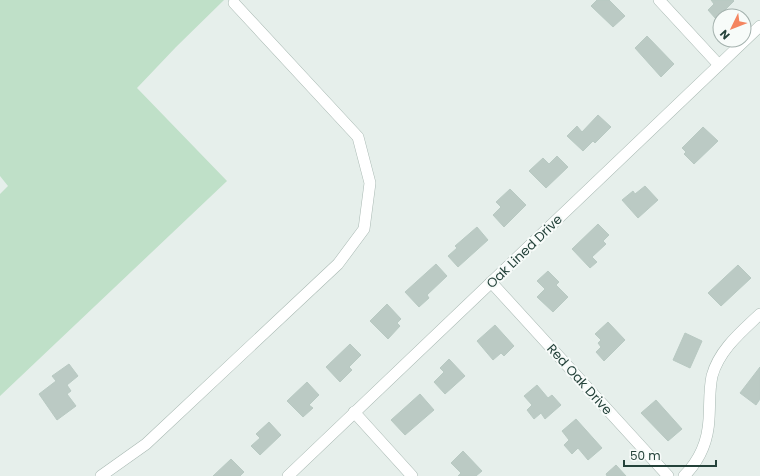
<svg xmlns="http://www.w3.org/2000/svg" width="760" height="476" viewBox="0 0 760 476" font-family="Poppins,sans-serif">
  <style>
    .green { fill: #bfe0c8 }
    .building { fill: #bbcac4; stroke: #b8c9c2 }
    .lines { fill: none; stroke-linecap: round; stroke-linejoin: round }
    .street-casing { stroke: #a8b8b2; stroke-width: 12 }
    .street { stroke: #fff; stroke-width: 11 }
    .labels { text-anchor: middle; stroke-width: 4; stroke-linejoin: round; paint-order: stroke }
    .street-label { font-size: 13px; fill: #24423a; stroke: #f7fbf9 }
  </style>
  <rect width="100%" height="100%" fill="#e6efeb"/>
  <!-- green -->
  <path class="green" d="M0 0H224L176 47 137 88 227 181 0 396V194L8 186 0 176Z"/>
  <!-- building -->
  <g class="building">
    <path d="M597 0H609L625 16 613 27 591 6Z"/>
    <path d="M711 0H733L734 1 716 19 708 10 714 4Z"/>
    <path d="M647 36 674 64 661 77 635 48Z"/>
    <path d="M598 115 611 127 595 143 593 141 583 151 567 136 577 126 582 132Z"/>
    <path d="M703 127 718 141 694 164 684 154 686 152 682 148Z"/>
    <path d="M557 156 568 167 546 188 529 171 543 158 549 164Z"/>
    <path d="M645 186 658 200 638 218 622 200 633 191 635 194Z"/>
    <path d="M510 189 526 205 504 227 493 215 501 207 496 202Z"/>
    <path d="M598 224 609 235 603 241 606 244 592 257 597 262 590 268 572 249Z"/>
    <path d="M477 227 488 240 458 267 448 256 457 248 455 246Z"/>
    <path d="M436 264 447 276 427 295 429 298 419 307 405 292Z"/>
    <path d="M738 265 751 278 721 306 708 293Z"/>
    <path d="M548 271 559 282 556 285 568 297 553 312 537 297 545 289 537 281Z"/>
    <path d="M387 304 401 319 397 323 400 326 388 339 370 321Z"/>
    <path d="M608 322 625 340 604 361 596 352 601 347 598 343 601 340 595 334Z"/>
    <path d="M495 325 514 346 504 356 501 353 493 360 477 341Z"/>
    <path d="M685 333 702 341 690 368 673 360Z"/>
    <path d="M350 344 361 355 349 367 352 370 340 382 326 367Z"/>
    <path d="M449 359 465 376 445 394 434 382 444 372 440 368Z"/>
    <path d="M69 364 78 376 67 385 71 391 67 394 76 406 57 420 39 394 56 381 52 376Z"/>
    <path d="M760 367V399L756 405 740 393Z"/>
    <path d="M307 382 319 395 309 405 313 408 303 417 287 401Z"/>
    <path d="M537 385 548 398 552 395 561 405 545 419 541 413 534 419 527 410 532 405 524 396Z"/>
    <path d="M420 394 434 410 405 435 391 420Z"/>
    <path d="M656 400 682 429 668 441 641 413Z"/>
    <path d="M576 419 602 448 588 460 578 448 572 454 564 445 569 440 562 431Z"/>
    <path d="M269 422 281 435 260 455 251 446 260 438 256 434Z"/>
    <path d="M463 451 482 471 476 476H458L461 473 451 463Z"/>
    <path d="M231 459 244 472 240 476H213Z"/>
    <path d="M616 465 626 476H607L606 474Z"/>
  </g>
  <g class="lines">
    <defs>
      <g id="street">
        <path d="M659 0 719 65"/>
        <path d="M491 282 668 476"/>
        <path d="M354 412 412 476"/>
        <path d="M101 476 146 444 338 264 364 229 370 183 358 137 234 3"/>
        <path d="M288 476 760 26"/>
        <path d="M684 476C700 460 708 440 709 419 710 404 709 390 712 376 719 350 741 332 760 314"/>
      </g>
    </defs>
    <!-- street casing -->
    <use href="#street" class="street-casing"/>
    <!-- street -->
    <use href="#street" class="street"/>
  </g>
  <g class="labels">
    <!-- street labels -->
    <g class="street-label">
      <text transform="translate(524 251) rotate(-44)" y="5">Oak Lined Drive</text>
      <text transform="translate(580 379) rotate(48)" y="5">Red Oak Drive</text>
    </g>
  </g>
  <!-- north arrow -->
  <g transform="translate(732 28) rotate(227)"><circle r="19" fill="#f7fbf9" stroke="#a3b1ad"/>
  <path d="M0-3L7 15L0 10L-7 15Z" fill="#f4845f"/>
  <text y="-6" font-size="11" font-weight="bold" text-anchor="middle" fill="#24423a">N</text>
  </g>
  <!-- scale -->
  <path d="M624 460v6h92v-6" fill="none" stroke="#24423a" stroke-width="2"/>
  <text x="630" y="460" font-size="12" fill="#24423a" stroke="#f7fbf9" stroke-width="3" paint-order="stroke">50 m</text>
</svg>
